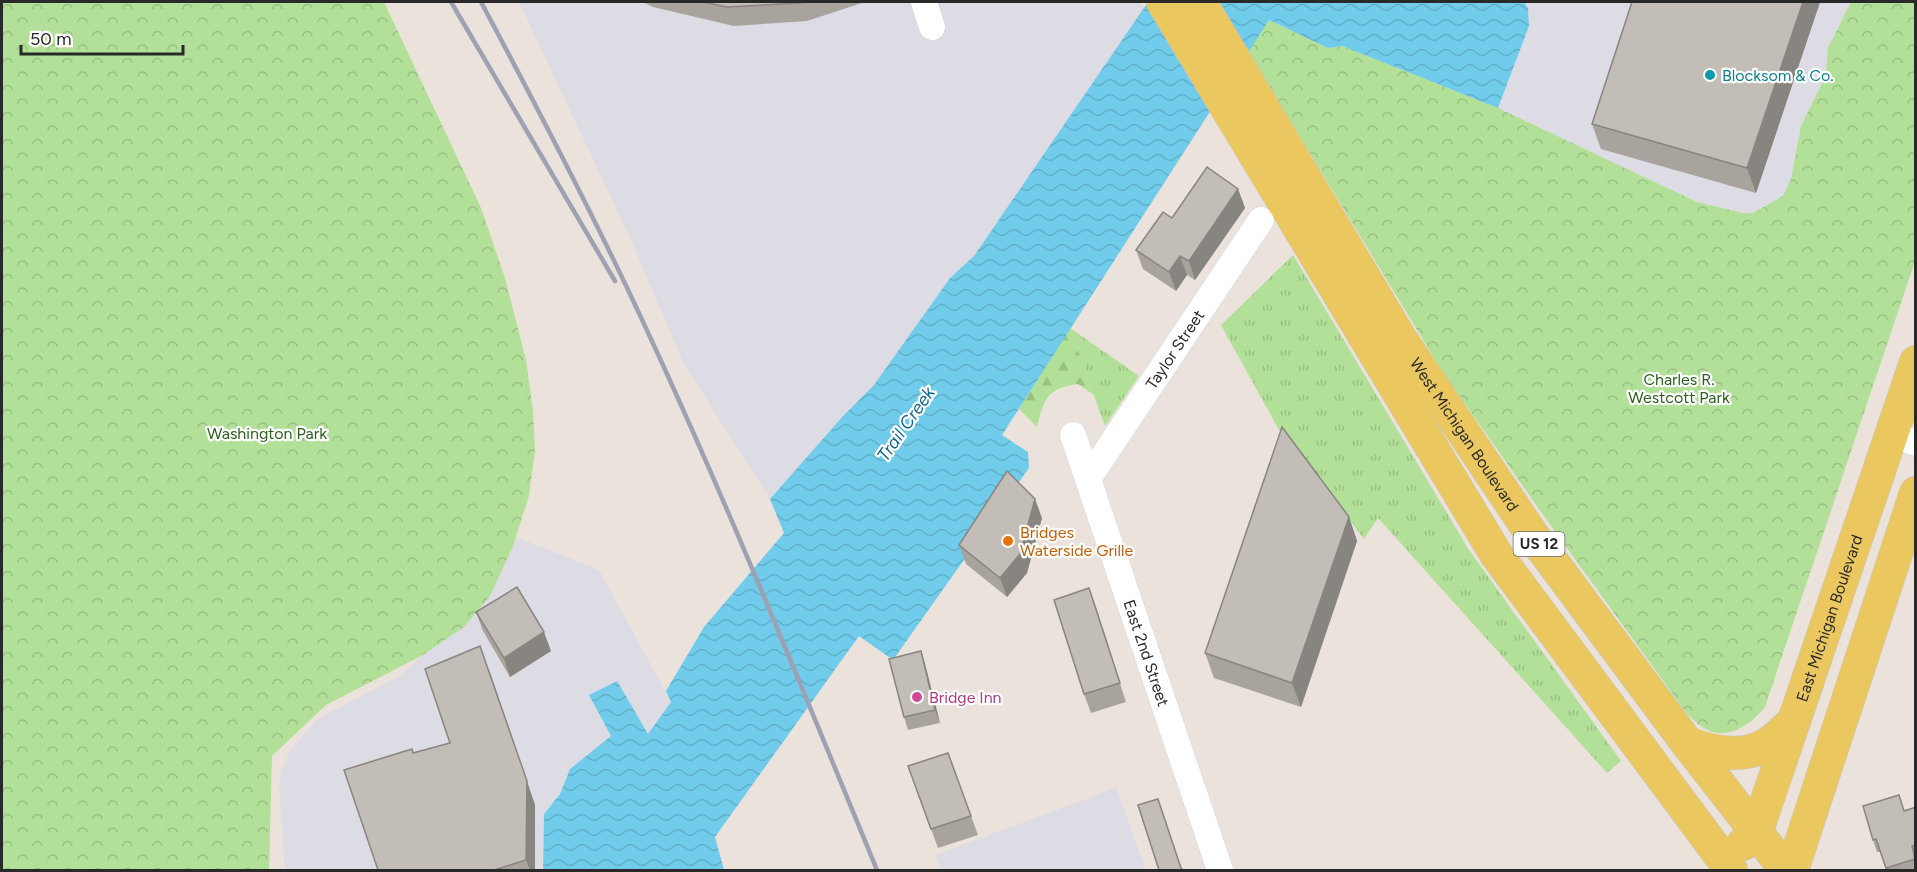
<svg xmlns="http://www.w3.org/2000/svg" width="1917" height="872" viewBox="0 0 1917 872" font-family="Figtree,sans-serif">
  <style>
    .industrial { fill: #dddbe3 }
    .grass { fill: url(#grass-tufts) }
    .forest { fill: url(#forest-firs) }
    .park { fill: url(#park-crowns) }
    .water { fill: url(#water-waves) }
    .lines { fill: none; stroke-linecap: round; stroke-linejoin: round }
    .minor-casing { stroke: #d0d4e1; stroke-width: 27 }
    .major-casing { stroke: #c3c3c3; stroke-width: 34 }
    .minor { stroke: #fff; stroke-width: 26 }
    .major { stroke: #ebc85f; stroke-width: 33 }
    .rail { stroke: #9ea1b2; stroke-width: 4.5 }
    .wall { fill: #a8a39d }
    .shaded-wall { fill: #888480 }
    .building { fill: #c3bdb7; stroke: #888480; stroke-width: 1.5 }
    .culture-dot { fill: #0f9aa8; stroke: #fff; stroke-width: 2 }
    .food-dot { fill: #e8710a; stroke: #fff; stroke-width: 2 }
    .hotel-dot { fill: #d1479c; stroke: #fff; stroke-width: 2 }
    .labels { text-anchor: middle; stroke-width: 4.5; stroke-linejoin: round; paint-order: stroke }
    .shield { fill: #fff; stroke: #696969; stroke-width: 1.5 }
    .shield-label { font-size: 15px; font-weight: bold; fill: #292929 }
    .culture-label { font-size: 16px; fill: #0d838f; stroke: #fff; text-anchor: start }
    .street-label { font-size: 16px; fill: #292929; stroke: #fff }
    .park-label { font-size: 16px; fill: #2c621c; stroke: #fff }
    .food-label { font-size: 16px; fill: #c56008; stroke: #fff; text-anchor: start }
    .hotel-label { font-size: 16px; fill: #b23c85; stroke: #fff; text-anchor: start }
    .water-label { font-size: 18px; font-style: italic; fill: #126a94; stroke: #fff }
  </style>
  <defs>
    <pattern id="grass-tufts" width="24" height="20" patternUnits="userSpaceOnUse" patternTransform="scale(1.5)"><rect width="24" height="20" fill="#b2e098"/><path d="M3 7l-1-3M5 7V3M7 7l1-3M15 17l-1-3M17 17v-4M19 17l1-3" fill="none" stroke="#99c083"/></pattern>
    <pattern id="forest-firs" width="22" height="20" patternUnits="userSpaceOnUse" patternTransform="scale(1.5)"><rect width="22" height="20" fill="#b2e098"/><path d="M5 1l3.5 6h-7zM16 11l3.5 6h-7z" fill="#99c083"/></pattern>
    <pattern id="park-crowns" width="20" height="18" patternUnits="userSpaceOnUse" patternTransform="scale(1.5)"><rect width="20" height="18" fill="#b2e098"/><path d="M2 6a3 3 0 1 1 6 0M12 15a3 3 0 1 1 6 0" fill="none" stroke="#99c083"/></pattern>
    <pattern id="water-waves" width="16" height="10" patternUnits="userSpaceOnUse" patternTransform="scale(1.5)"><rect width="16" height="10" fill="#70ccea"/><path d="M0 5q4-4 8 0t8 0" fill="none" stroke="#61afc9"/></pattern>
  </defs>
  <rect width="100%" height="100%" fill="#ebe3db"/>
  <!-- industrial -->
  <g class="industrial">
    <path d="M519 2H1140L1144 8 974 256 950 278 874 385 843 416 770 499 683 362 632 242Z"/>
    <path d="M1524 2H1851L1828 48 1826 75 1801 126 1791 179 1783 196 1771 204 1753 213H1743L1697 202 1498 108 1529 25 1528 8Z"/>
    <path d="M516 537 599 570 671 702 648 735 617 681 611 736 570 769 560 794 544 814 542 870H285L279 785 281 771 290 751 317 719 400 676 423 655 464 627 490 596Z"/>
    <path d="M1116 788 1146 870H941L935 855Z"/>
  </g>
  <!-- grass -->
  <g class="grass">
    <path d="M1293 255 1469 550 1621 761 1607 773 1378 518 1364 539 1279 430 1221 325Z"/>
    <path d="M1070 328 1139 376 1105 426Z"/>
  </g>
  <!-- forest -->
  <path class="forest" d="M1070 328 1094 395 1078 384C1047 388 1044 399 1037 427L1019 409Z"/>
  <!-- park -->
  <g class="park">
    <path d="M2 2H384L481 208 505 278 526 360 533 410 535 450 529 496 513 546 490 596 464 627 423 655 326 705 272 756 269 870H2Z"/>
    <path d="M1851 2H1915V261L1765 707C1751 725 1725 743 1702 727 1697 724 1692 718 1687 714L1546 519 1442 371 1248 51 1269 20 1328 48 1342 46 1498 108 1697 202 1743 213H1753L1783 196 1791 179 1801 126 1826 75 1828 48Z"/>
  </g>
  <!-- water -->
  <path class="water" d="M1148 2H1524L1528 8 1529 26 1498 108 1342 46 1328 48 1269 20 1002 435 1028 452 1029 468 893 660 859 636 715 837 724 870H543L544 814 560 794 570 769 611 736 589 695 617 681 648 734 671 702 666 691 704 627 784 533 770 499 843 416 874 385 950 278 974 256Z"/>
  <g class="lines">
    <defs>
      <g id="minor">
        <path d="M924 2 932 27"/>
        <path d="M1891 434 1916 443"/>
        <path id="s1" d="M1073 435 1220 870"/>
        <path id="s2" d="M1088 479 1261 220"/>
      </g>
      <g id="major">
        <path d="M1163 2 1496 554 1731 870"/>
        <path id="s3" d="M1200 2 1400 338 1533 536 1687 743 1786 870"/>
        <path d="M1687 743C1713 753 1745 759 1769 743 1778 737 1786 728 1794 721"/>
        <path id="s4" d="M1743 844 1756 833 1916 362"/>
        <path d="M1792 870 1916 493"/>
      </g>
    </defs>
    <!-- minor casing -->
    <use href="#minor" class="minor-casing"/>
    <!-- major casing -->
    <use href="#major" class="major-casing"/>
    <!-- minor -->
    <use href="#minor" class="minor"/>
    <!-- major -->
    <use href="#major" class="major"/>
    <!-- rail -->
    <g class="rail">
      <path d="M451 2 615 281"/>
      <path d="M481 2C528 90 575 180 619 271 713 467 794 669 877 870"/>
    </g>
  </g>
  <!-- wall -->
  <g class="wall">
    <path d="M643 2H865L807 21 734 26 653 7Z"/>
    <path d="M1820 2 1756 193 1601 149 1592 124Z"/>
    <path d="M1238 189 1245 208 1195 280 1187 275 1176 291 1143 269 1136 250 1172 218Z"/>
    <path d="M1349 517 1357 541 1301 707 1214 678 1205 653Z"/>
    <path d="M1042 518 1027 573 1007 597 966 564 959 545Z"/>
    <path d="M1089 588 1126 702 1091 713 1084 694Z"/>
    <path d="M476 612 551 651 510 677 483 631Z"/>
    <path d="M925 664 940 723 908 730 904 717Z"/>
    <path d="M489 670 535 805V870H378L413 753 450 743Z"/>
    <path d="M948 753 978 835 938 848 908 766Z"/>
    <path d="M1916 807V870H1886L1880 852H1877L1873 840 1905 810Z"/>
  </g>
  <!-- shaded-wall -->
  <g class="shaded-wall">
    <path d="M1803 2H1820L1756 193 1747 168Z"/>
    <path d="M1238 189 1245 208 1195 280 1189 261Z"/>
    <path d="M1180 256 1187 275 1176 291 1169 272Z"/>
    <path d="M1035 499 1042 518 1027 573 1007 597 1000 578Z"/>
    <path d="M1349 517 1357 541 1301 707 1292 683Z"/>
    <path d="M1089 588 1096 607 1126 702 1120 683Z"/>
    <path d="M544 632 551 651 510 677 504 658Z"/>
    <path d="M921 651 925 664 940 723 935 710Z"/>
    <path d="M489 670 535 805V870H530L526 860Z"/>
  </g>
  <!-- building -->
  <g class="building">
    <path d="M703 2H803L800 3 727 7Z"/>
    <path d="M1632 2H1803L1747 168 1592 124Z"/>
    <path d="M1207 167 1238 189 1189 261 1180 256 1169 272 1136 250 1163 212 1172 218Z"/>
    <path d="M1282 427 1349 517 1292 683 1205 653Z"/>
    <path d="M1007 471 1035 499 1020 554 1000 578 959 545Z"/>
    <path d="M517 587 544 632 504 658 476 612Z"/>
    <path d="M1089 588 1120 683 1084 694 1054 600Z"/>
    <path d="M480 646 527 781 526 860 494 870H378L344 770 412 749 413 753 450 743 425 669Z"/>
    <path d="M921 651 935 710 904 717 889 659Z"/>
    <path d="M948 753 971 816 931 829 908 766Z"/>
    <path d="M1899 795 1904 811 1916 807V845L1912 846 1915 859 1886 868 1876 839 1873 840 1863 806Z"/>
    <path d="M1158 799 1181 868 1183 870H1159L1138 805Z"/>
  </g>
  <!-- markers -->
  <circle class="culture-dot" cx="1710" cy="75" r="6"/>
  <circle class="food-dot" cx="1008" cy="541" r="6"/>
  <circle class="hotel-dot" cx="917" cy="697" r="6"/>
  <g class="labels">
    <!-- shield labels -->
    <rect class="shield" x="1513.5" y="532" width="51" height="24" rx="4.5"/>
    <g class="shield-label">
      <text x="1539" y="549">US 12</text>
    </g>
    <!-- culture labels -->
    <g class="culture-label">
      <text x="1722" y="81">Blocksom &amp; Co.</text>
    </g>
    <!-- street labels -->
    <g class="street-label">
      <text dy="6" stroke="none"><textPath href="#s2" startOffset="156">Taylor Street</textPath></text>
      <text dy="6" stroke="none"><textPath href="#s3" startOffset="507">West Michigan Boulevard</textPath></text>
      <text dy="6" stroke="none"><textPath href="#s4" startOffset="244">East Michigan Boulevard</textPath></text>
      <text dy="6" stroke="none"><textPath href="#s1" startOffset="230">East 2nd Street</textPath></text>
    </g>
    <!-- park labels -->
    <g class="park-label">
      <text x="1679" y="385">Charles R.<tspan x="1679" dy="18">Westcott Park</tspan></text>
      <text x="267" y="439">Washington Park</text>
    </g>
    <!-- food labels -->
    <g class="food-label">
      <text x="1020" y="538">Bridges<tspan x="1020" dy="18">Waterside Grille</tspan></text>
    </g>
    <!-- hotel labels -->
    <g class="hotel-label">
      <text x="929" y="703">Bridge Inn</text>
    </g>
    <!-- water labels -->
    <g class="water-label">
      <text transform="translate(906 424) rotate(-55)" y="6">Trail Creek</text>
    </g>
  </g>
  <!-- border -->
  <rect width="1917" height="872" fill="none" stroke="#292929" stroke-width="6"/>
  <!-- scale -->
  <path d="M21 45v9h162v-9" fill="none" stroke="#292929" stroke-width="3"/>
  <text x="30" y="45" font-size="18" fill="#292929" stroke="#ffffff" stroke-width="4.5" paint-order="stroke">50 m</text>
</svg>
